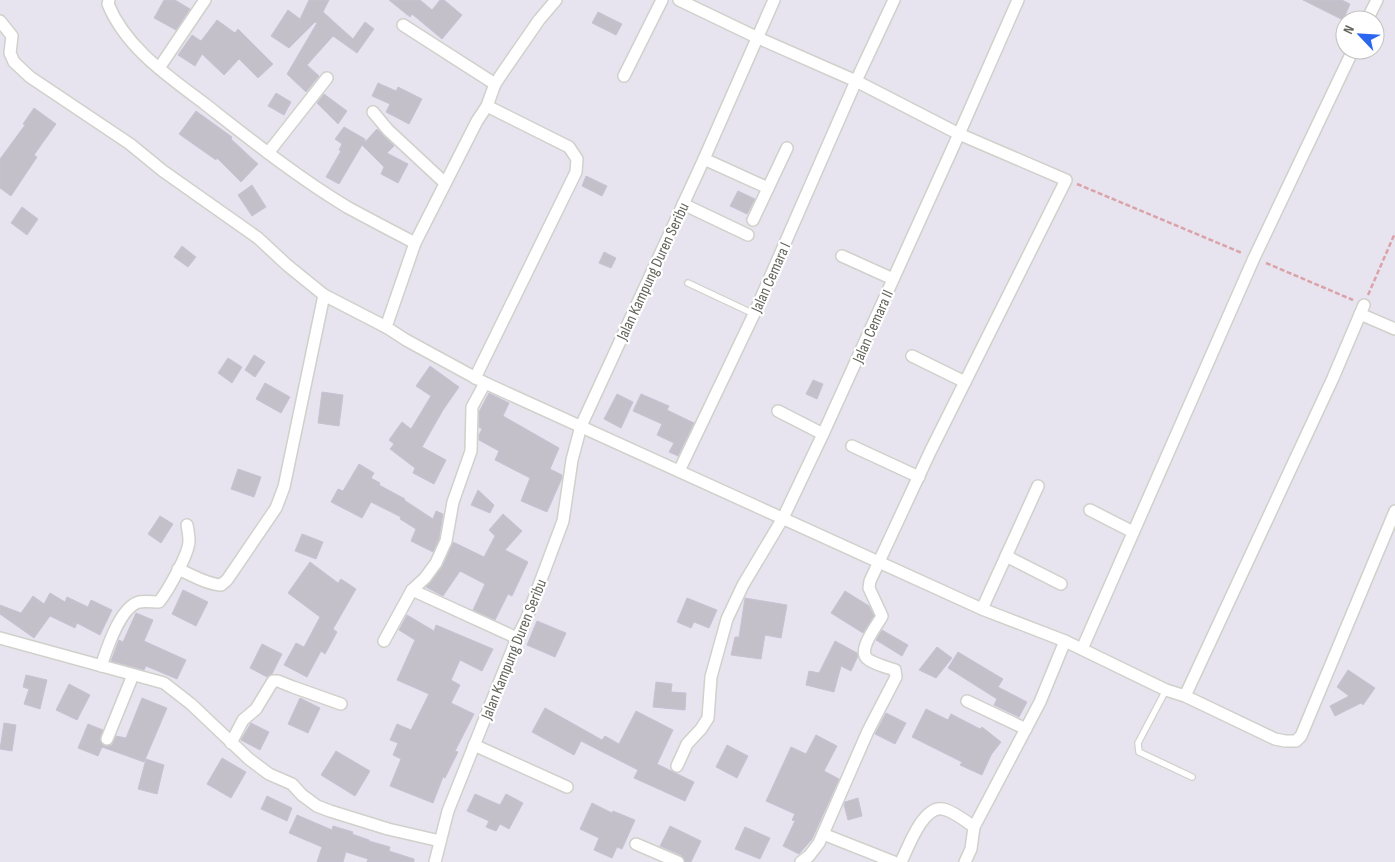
<svg xmlns="http://www.w3.org/2000/svg" width="1395" height="862" viewBox="0 0 1395 862" font-family="'Sofia Sans Condensed',sans-serif">
  <style>
    .building { fill: #c4c0ca; stroke: #c7c2d4 }
    .lines { fill: none; stroke-linecap: round; stroke-linejoin: round }
    .service-casing { stroke: #cfd1ca; stroke-width: 8 }
    .minor-casing { stroke: #cfd1ca; stroke-width: 14 }
    .path { stroke: #daa2a9; stroke-width: 2.5; stroke-dasharray: 5 2.5; stroke-linecap: butt }
    .service { stroke: #fff; stroke-width: 5.5 }
    .minor { stroke: #fff; stroke-width: 11 }
    .labels { text-anchor: middle; stroke-width: 4.5; stroke-linejoin: round; paint-order: stroke }
    .street-label { font-size: 16px; fill: #63655c; stroke: #fff }
  </style>
  <rect width="100%" height="100%" fill="#e8e4ef"/>
  <!-- building -->
  <g class="building">
    <path d="M164 0H175L190 9 176 30 154 18Z"/>
    <path d="M309 0H329L323 12 353 39 365 22 374 29 357 53 333 36 307 65 319 76 306 92 287 74 317 23 315 22 289 48 271 36 288 10 300 19Z"/>
    <path d="M389 0H420L432 10 440 0H444L462 15 442 39 412 14 410 17Z"/>
    <path d="M1303 0H1342L1350 4 1343 20Z"/>
    <path d="M598 12 622 24 616 35 592 23Z"/>
    <path d="M217 20 235 33 238 29 273 64 258 78 239 59 224 75 202 54 195 66 178 55 192 35 201 41Z"/>
    <path d="M378 83 396 91 398 87 422 99 409 124 386 112 390 104 372 96Z"/>
    <path d="M276 93 291 102 284 115 268 106Z"/>
    <path d="M324 94 347 111 338 124 317 103Z"/>
    <path d="M34 108 56 124 34 155 37 157 11 196 0 188V159L25 125 23 124Z"/>
    <path d="M196 111 232 137 231 139 258 164 241 182 217 158 216 160 179 134Z"/>
    <path d="M344 127 365 139V142L377 129 394 146 387 153 408 164 398 183 381 174 384 167 362 145 339 184 326 177 341 151 339 150 342 144 335 139Z"/>
    <path d="M586 176 607 186 602 196 582 186Z"/>
    <path d="M252 185 266 207 252 216 238 195Z"/>
    <path d="M738 191 755 199 747 214 730 206Z"/>
    <path d="M22 207 38 219 27 235 11 223Z"/>
    <path d="M182 246 196 257 188 267 174 257Z"/>
    <path d="M604 252 616 258 611 268 599 263Z"/>
    <path d="M254 355 265 362 255 377 245 370Z"/>
    <path d="M228 358 242 367 232 383 218 373Z"/>
    <path d="M430 366 459 387 443 410 422 447 446 460 434 484 413 473 415 468 390 449 394 444 389 440 402 422 411 429 431 396 416 386Z"/>
    <path d="M813 380 823 384 817 399 806 394Z"/>
    <path d="M265 383 290 397 281 413 256 399Z"/>
    <path d="M322 392 343 395 339 426 318 423Z"/>
    <path d="M489 393 509 403 503 416 559 448 550 469 562 475V478L547 512 521 501 530 478 495 460 499 451 479 440V435L482 429 479 427V412Z"/>
    <path d="M617 394 633 402 621 428 604 419Z"/>
    <path d="M641 394 669 406 667 410 694 423 678 456 669 452 674 443 657 435 662 424 633 411Z"/>
    <path d="M359 464 374 473 371 478 380 483 379 485 405 499 404 500 433 519 436 511 443 514 439 539 433 552 411 541 416 529 400 519 401 517 371 502 362 518 331 502 338 489 343 491Z"/>
    <path d="M238 469 261 477 254 497 231 489Z"/>
    <path d="M478 490 494 505 490 513 471 505Z"/>
    <path d="M503 514 522 531 505 550 528 562 512 596 508 594 495 620 473 610 485 584 460 571 443 596 426 587 442 567 453 542 484 557 495 536 489 530Z"/>
    <path d="M160 516 173 524 161 543 148 534Z"/>
    <path d="M302 534 323 542 316 559 295 551Z"/>
    <path d="M310 562 338 583 341 579 356 589 333 629 337 632 325 654 321 651 307 677 284 665 296 643 304 647 320 617 288 593Z"/>
    <path d="M183 590 208 602 196 626 172 614Z"/>
    <path d="M845 591 869 606 874 616 863 633 831 613Z"/>
    <path d="M50 593 65 602 67 597 88 607 91 600 112 610 100 635 77 623 75 628 50 616 34 638 0 614V605L21 613 33 596 44 604Z"/>
    <path d="M687 598 717 610 709 628 694 622 691 628 677 622Z"/>
    <path d="M745 598 787 605 781 638 765 635 761 659 731 655 735 637H739Z"/>
    <path d="M136 613 153 620 144 641 186 660 177 679 146 666 144 670 111 661 119 640 123 642Z"/>
    <path d="M407 615 434 631 436 625 493 649 482 671 460 660 451 680 460 685 451 703 474 714 455 751 458 752 445 778 443 777 433 803 390 786 401 759 393 755 398 743 390 740 397 724 411 730 429 694 397 680 415 640 399 630Z"/>
    <path d="M537 621 566 633 555 657 527 645Z"/>
    <path d="M882 630 908 645 902 656 876 640Z"/>
    <path d="M835 641 857 653 858 656 851 671 841 666 834 692 806 685 809 671 819 673Z"/>
    <path d="M262 644 282 654 272 674 267 677 250 668Z"/>
    <path d="M937 647 952 658 936 678 919 670Z"/>
    <path d="M958 652 1003 679 998 687 1027 702 1019 717 994 705 997 699 948 668Z"/>
    <path d="M1348 670 1375 688 1363 705 1361 703 1335 716 1330 706 1349 696 1337 687Z"/>
    <path d="M26 675 47 680 40 709 24 704 29 689 23 687Z"/>
    <path d="M656 682 672 684 671 692 686 693 685 710 653 707Z"/>
    <path d="M69 684 90 695 77 720 56 710Z"/>
    <path d="M142 698 167 708 144 762 102 747 98 756 78 748 88 724 103 730 100 740 105 746 112 745 116 736 126 738Z"/>
    <path d="M300 698 320 708 308 733 288 724Z"/>
    <path d="M545 708 602 740 605 736 619 744 636 711 673 730 657 764 694 782 685 801 634 778 638 770 581 741 574 755 532 732Z"/>
    <path d="M926 709 948 720 951 714 980 729 982 727 1001 742 991 755 982 775 960 765 962 762 912 737Z"/>
    <path d="M886 713 906 723 895 744 875 734Z"/>
    <path d="M4 723 16 725 12 751 0 749Z"/>
    <path d="M251 723 269 732 260 750 241 740Z"/>
    <path d="M816 735 837 746 824 771 839 779 812 839 799 854 783 846 795 821 792 820 795 814 766 801 791 747 806 754Z"/>
    <path d="M727 745 748 756 737 778 716 767Z"/>
    <path d="M336 751 370 771 355 796 321 775Z"/>
    <path d="M222 758 246 772 231 798 207 784Z"/>
    <path d="M146 759 164 765 157 794 138 789Z"/>
    <path d="M475 794 500 805 506 794 523 803 509 829 500 824 496 831 486 827 489 821 467 811Z"/>
    <path d="M267 796 292 808 287 821 261 809Z"/>
    <path d="M858 798 862 816 848 820 844 805 845 802Z"/>
    <path d="M592 803 612 813 613 811 635 820 622 849 617 847 612 858 594 850 599 838 580 829Z"/>
    <path d="M297 815 332 830 333 826 353 832 352 834 369 840V841L390 847 389 851 414 859V862H367L368 859 346 852 343 862H317L322 847 289 833Z"/>
    <path d="M670 826 701 841 691 862H685L681 855 660 846Z"/>
    <path d="M745 827 770 838 760 859 735 849Z"/>
  </g>
  <g class="lines">
    <defs>
      <g id="service">
        <path d="M688 283 754 314"/>
        <path d="M1166 690 1138 743 1139 752 1192 777"/>
      </g>
      <g id="minor">
        <path d="M109 0 108 4C126 48 168 76 205 104 251 140 297 177 347 207 369 219 392 231 415 243"/>
        <path d="M556 0 539 20 503 72 495 84 487 106 477 121 415 243 386 327 406 340 485 383 982 609 1065 641 1166 690 1185 696 1275 739 1285 741H1296L1301 736 1395 511"/>
        <path d="M679 0 756 37 856 81 959 134 1066 180 930 452 870 581 869 588 882 616C877 626 855 652 869 660 877 665 886 667 895 670L896 677 868 731 819 843 809 856 801 862"/>
        <path d="M1367 20 1377 0"/>
        <path d="M0 21 12 36 10 53 14 62 30 77 130 144 163 171 258 238 287 265 324 295 386 327"/>
        <path d="M403 25 495 84"/>
        <path d="M159 68 205 0"/>
        <path d="M624 76 662 0"/>
        <path d="M373 112 388 130 445 183"/>
        <path d="M268 153 327 78"/>
        <path d="M704 159 768 188"/>
        <path d="M683 204 748 235"/>
        <path d="M753 220 787 148"/>
        <path d="M842 256 893 279"/>
        <path d="M1360 314 1395 329"/>
        <path d="M912 356 965 382"/>
        <path d="M475 378 576 172 577 159 569 147 487 106"/>
        <path d="M778 411 823 434"/>
        <path d="M852 446 919 477"/>
        <path d="M679 471 754 314 856 81 894 0"/>
        <path d="M1090 510 1133 532"/>
        <path d="M1006 556 1061 584"/>
        <path d="M178 569C192 575 206 584 221 585L227 580 276 508 284 487 324 295"/>
        <path d="M412 590 517 638"/>
        <path d="M982 609 1038 486"/>
        <path d="M0 638 164 683 191 704 249 759 269 774 292 784 302 795 317 806 330 811 388 829 440 841"/>
        <path d="M384 641 412 590 425 578 436 563 446 541 453 502 471 451 472 407 485 383"/>
        <path d="M1082 649 1254 258 1353 50"/>
        <path d="M101 666C107 649 120 607 139 602 145 601 153 602 159 602 167 592 189 554 189 541 189 536 188 530 187 525"/>
        <path d="M1185 696 1333 378 1364 305"/>
        <path d="M967 701 1026 729"/>
        <path d="M107 739 133 675"/>
        <path d="M231 743 243 720 256 709 273 681H278L293 687 341 704"/>
        <path d="M474 745 567 787"/>
        <path d="M677 766 687 744 701 729 708 718 711 677 727 619 743 585 783 518 823 434 959 134 1018 0"/>
        <path d="M974 827 1040 702 1065 641"/>
        <path d="M823 834 894 862"/>
        <path d="M636 844 678 862"/>
        <path d="M435 862 448 811 517 638 526 620 563 521 572 460 581 426 704 159 774 0"/>
        <path d="M901 862C908 848 923 805 943 809 952 811 966 821 974 827L971 849 965 862"/>
      </g>
    </defs>
    <!-- service casing -->
    <use href="#service" class="service-casing"/>
    <!-- minor casing -->
    <use href="#minor" class="minor-casing"/>
    <!-- path -->
    <g class="path">
      <path d="M1077 184 1242 253"/>
      <path d="M1266 263 1353 300"/>
      <path d="M1368 295 1395 233"/>
    </g>
    <!-- service -->
    <use href="#service" class="service"/>
    <!-- minor -->
    <use href="#minor" class="minor"/>
  </g>
  <g class="labels">
    <!-- street labels -->
    <g class="street-label">
      <text transform="translate(652 271) rotate(-65)" y="6">Jalan Kampung Duren Seribu</text>
      <text transform="translate(770 277) rotate(-66)" y="6">Jalan Cemara I</text>
      <text transform="translate(872 326) rotate(-66)" y="6">Jalan Cemara II</text>
      <text transform="translate(513 649) rotate(-68)" y="6">Jalan Kampung Duren Seribu</text>
    </g>
  </g>
  <!-- north arrow -->
  <g transform="translate(1360 35) rotate(295)"><circle r="24" fill="#ffffff" stroke="#c1c1be"/>
  <path d="M0-4L9 19L0 12L-9 19Z" fill="#2a66ef"/>
  <text y="-8" font-size="14" font-weight="bold" text-anchor="middle" fill="#63655c">N</text>
  </g>
</svg>
